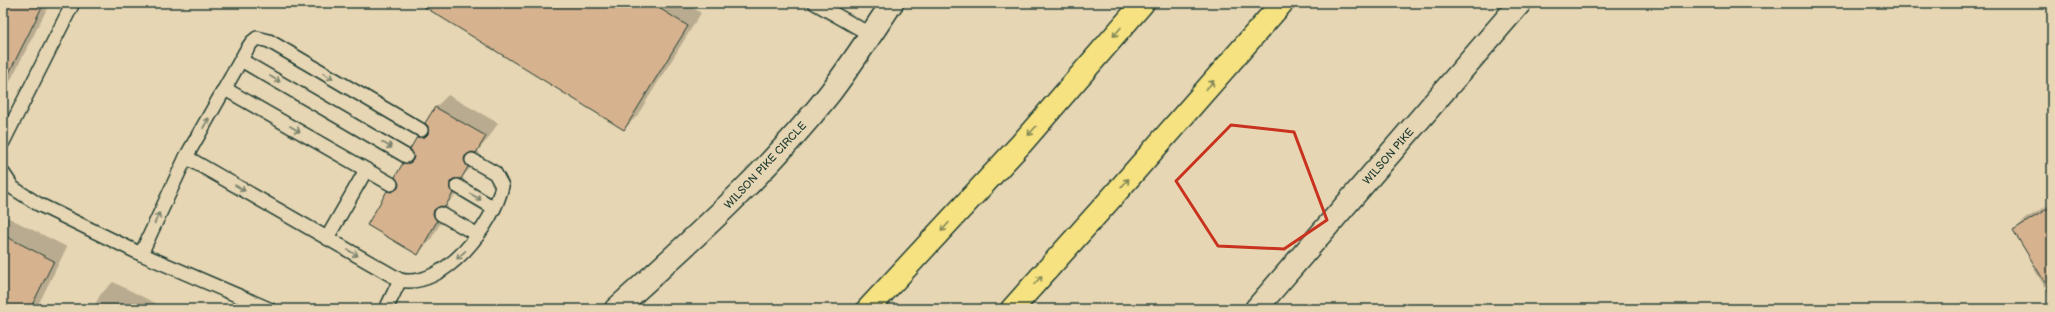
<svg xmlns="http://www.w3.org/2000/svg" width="2055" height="312" viewBox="0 0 2055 312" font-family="'Balsamiq Sans',sans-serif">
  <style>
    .shadow { fill: #0003 }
    .building { fill: #d6b28f; stroke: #1f3d34 }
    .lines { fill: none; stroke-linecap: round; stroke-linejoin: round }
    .lane-casing { stroke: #1f3d34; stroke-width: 16 }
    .street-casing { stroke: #1f3d34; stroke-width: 25 }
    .secondary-casing { stroke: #1f3d34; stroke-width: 25 }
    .highway-casing { stroke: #1f3d34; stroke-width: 25 }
    .lane { stroke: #e7d6b3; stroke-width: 13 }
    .street { stroke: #e7d6b3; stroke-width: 22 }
    .secondary { stroke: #e7d6b3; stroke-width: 22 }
    .highway { stroke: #f7e281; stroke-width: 22 }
    .oneway { stroke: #808757 }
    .oneway2 { stroke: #79826d }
    .marked { fill: none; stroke: #c8321e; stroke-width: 3; stroke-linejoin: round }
    .labels { text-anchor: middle; stroke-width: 3; stroke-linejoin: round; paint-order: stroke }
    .street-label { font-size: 11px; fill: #1f3d34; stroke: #e7d6b3 }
  </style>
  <rect width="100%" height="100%" fill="#e7d6b3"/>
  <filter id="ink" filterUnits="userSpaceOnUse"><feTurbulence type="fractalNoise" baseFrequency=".025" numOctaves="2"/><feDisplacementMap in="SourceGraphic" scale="8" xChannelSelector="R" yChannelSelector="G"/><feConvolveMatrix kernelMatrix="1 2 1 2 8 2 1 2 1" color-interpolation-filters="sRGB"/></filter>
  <g filter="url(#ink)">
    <!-- shadow -->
    <g class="shadow">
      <path d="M3 3H50L3 95Z"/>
      <path d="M420 3H686L701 13 637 116 624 129Z"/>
      <path d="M448 95 498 123 488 139 478 150 480 154 473 165 462 177 465 180 458 193 446 205 449 208 430 241 418 253 388 191 398 181 403 164 414 153 418 138 429 126 426 123 436 107Z"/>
      <path d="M2052 203V299L2034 269 2036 266 2015 230 2025 219Z"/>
      <path d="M3 215 67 247 36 309H3Z"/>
      <path d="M113 282 167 309H93L100 295Z"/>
    </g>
    <!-- building -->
    <g class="building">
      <path d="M3 3H44L3 85Z"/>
      <path d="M418 3H651L688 26 624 130Z"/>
      <path d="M435 107 486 136 476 153 472 152 465 156 464 160 468 167 461 179H453L450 182V190L453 193 445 207 441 206 434 210 433 214 437 221 418 255 367 225 387 191 391 192 398 188 399 184 395 177 403 163H410L413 160 414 156 410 149 417 137H425L428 134V126L425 123Z"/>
      <path d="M2052 206V294L2013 230Z"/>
      <path d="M3 235 54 261 30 309H3Z"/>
    </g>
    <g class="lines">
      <defs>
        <g id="lane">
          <path d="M815 3 871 35"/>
          <path d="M241 60 406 156"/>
          <path d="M225 89 391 184"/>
          <path d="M3 142 73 3"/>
          <path d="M186 157 247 49 252 42 257 38 269 41 421 130"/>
          <path d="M3 173 13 188 38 204 141 254 269 309"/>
          <path d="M457 186 494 208"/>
          <path d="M441 214 478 235"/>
          <path d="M327 238 366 170"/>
          <path d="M141 254 186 157 400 280 386 309"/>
          <path d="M400 280C444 290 494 224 502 186L495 173 472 160"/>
        </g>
        <path id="street" d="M616 309C691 241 767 173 830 93 852 64 872 33 892 3"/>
        <path id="secondary" d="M1256 309 1520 3"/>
        <g id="highway">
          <path d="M868 309 1021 144 1143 3"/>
          <path d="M1012 309 1114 195 1282 3"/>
        </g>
      </defs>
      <!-- lane casing -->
      <use href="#lane" class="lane-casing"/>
      <!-- street casing -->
      <use href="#street" class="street-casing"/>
      <!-- secondary casing -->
      <use href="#secondary" class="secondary-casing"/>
      <!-- highway casing -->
      <use href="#highway" class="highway-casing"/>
      <!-- lane -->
      <use href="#lane" class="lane"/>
      <!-- street -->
      <use href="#street" class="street"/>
      <!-- secondary -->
      <use href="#secondary" class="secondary"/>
      <!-- highway -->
      <use href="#highway" class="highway"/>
    </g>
    <!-- one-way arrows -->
    <defs><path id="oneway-shaft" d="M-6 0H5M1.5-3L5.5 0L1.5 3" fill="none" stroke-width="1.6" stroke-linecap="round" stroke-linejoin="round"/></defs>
    <g class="oneway">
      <use href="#oneway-shaft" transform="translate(1117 32) rotate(131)"/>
      <use href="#oneway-shaft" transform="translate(1210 85) rotate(-49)"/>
      <use href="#oneway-shaft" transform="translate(1032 131) rotate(131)"/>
      <use href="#oneway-shaft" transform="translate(1125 183) rotate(-49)"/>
      <use href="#oneway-shaft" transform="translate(945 227) rotate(132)"/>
      <use href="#oneway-shaft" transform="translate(1038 280) rotate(-48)"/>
    </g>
    <g class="oneway2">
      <use href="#oneway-shaft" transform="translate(328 76) rotate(30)"/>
      <use href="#oneway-shaft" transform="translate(275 79) rotate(30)"/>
      <use href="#oneway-shaft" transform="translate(206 123) rotate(-61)"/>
      <use href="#oneway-shaft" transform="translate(295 129) rotate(30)"/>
      <use href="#oneway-shaft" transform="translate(387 145) rotate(30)"/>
      <use href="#oneway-shaft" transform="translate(240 188) rotate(30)"/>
      <use href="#oneway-shaft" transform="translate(476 197) rotate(30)"/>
      <use href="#oneway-shaft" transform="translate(157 218) rotate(-66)"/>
      <use href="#oneway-shaft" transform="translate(353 253) rotate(30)"/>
      <use href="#oneway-shaft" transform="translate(461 255) rotate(137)"/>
    </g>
  </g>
  <!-- marked area -->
  <path class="marked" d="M1231 125 1294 132 1327 220 1284 249 1218 246 1176 181Z"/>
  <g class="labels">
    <!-- street labels -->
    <g class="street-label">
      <text transform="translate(1388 156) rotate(-49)" y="4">WILSON PIKE</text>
      <text transform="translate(765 165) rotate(-47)" y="4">WILSON PIKE CIRCLE</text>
    </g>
  </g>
  <!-- margin -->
  <rect width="2055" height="312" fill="none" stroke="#e7d6b3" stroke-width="16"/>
  <rect x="8" y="8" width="2039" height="296" fill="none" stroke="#1f3d34" stroke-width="1.5" filter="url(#ink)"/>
</svg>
